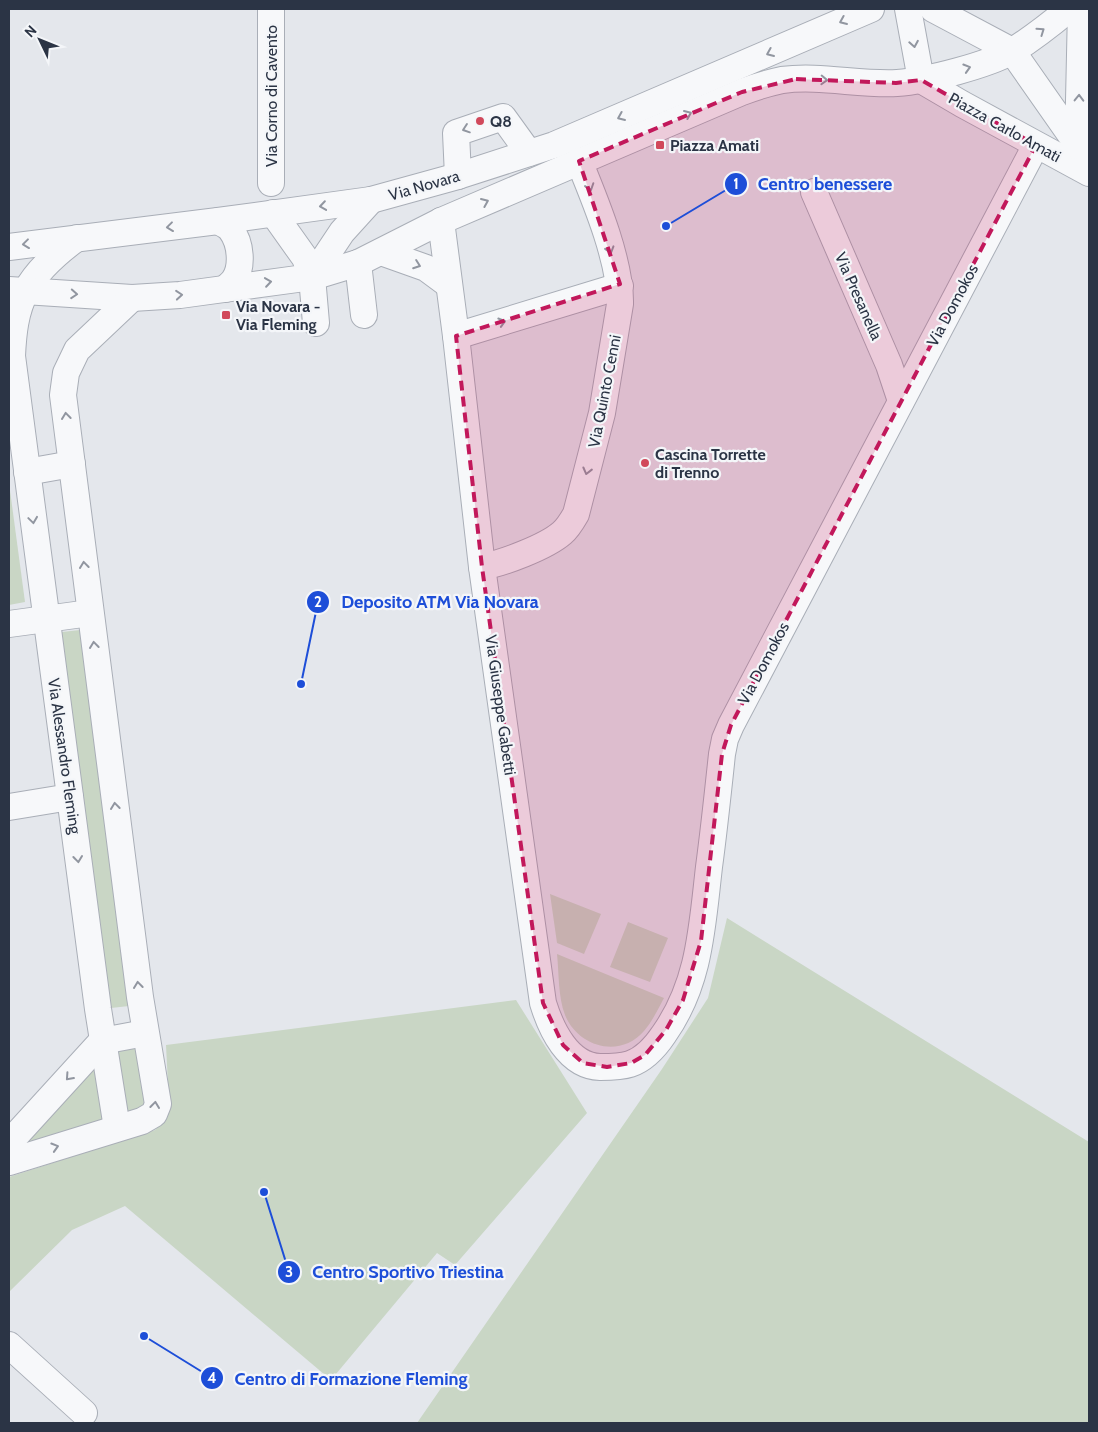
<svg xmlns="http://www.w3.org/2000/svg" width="1098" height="1432" viewBox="0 0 1098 1432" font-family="Cabin,sans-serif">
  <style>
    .green { fill: #c9d6c5 }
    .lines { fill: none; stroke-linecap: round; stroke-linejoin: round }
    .minor-casing { stroke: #a9aeb7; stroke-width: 28 }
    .minor { stroke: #f7f8fa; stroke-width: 26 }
    .oneway { stroke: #9196a0 }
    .marked { fill: #c2185b; fill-opacity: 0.2; stroke: #c2185b; stroke-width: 4; stroke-dasharray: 10 6; stroke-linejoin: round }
    .poi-dot { fill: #d1495b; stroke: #f4f6f9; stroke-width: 2 }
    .labels { text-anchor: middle; stroke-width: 4.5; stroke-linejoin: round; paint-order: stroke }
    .street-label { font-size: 16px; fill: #2b3445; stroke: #f4f6f9 }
    .poi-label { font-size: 16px; font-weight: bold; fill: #2b3445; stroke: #f4f6f9; text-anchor: start }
    .leader { fill: none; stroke: #1d4ed8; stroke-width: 2 }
    .callout-dot { fill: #1d4ed8; stroke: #f4f6f9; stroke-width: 2 }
    .mark-label { font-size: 15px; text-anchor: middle; font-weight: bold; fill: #fff }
    .callout-label { font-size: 18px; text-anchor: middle; font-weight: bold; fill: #1d4ed8; stroke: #f4f6f9; stroke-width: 4.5; stroke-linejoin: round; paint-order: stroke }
  </style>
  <rect width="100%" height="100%" fill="#e4e7ec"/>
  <!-- green -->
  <g class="green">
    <path d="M9 483 25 602 9 605Z"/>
    <path d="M80 630 129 1006 111 1008 57 638 62 632Z"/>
    <path d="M550 894 601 914 584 954 557 943Z"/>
    <path d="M727 918 1089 1142V1423H417L662 1069 708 998Z"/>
    <path d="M628 922 668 938 650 982 610 967Z"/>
    <path d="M557 954 664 998C658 1009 652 1022 644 1031 620 1059 578 1047 565 1015 558 997 559 973 557 954Z"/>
    <path d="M516 1000 587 1113 455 1265 437 1253 331 1380 125 1206 72 1230 9 1292V1177L155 1130 166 1118 169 1105 166 1045Z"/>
    <path d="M134 1047 141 1051 145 1109 126 1113 116 1051Z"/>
    <path d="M96 1060 107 1125 9 1155Z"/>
  </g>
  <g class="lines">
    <defs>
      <g id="minor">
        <path d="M908 9 921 80 962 104 1089 173"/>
        <path d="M933 9 1012 51 1089 161"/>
        <path d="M1078 146 1081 9"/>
        <path d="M458 176 456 133 503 117 529 153"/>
        <path d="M271 183V9"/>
        <path d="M814 192 889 365 901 401"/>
        <path d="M273 213 305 258 312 277 316 323"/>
        <path d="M218 221C223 224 228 226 231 230 241 243 243 267 234 280 232 283 228 286 225 289"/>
        <path d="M441 221 456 336 482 567 543 1003C551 1029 568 1066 600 1067 610 1067 621 1067 630 1064 645 1059 656 1046 664 1034 700 983 702 927 709 867 714 830 718 792 722 754L725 739 731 725 1036 145"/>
        <path d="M77 238C58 252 37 270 26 291 15 311 13 335 12 356L98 1009 117 1128"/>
        <path d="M9 247 218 221 371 200 458 176 554 145 871 9"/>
        <path d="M381 252 426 268 449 285"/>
        <path d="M358 263 364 315"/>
        <path d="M312 277 342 232 371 200"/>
        <path d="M9 290 132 298 180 295 312 277 358 263 441 221 742 92C755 87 768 83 782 80 820 75 859 85 897 83 926 81 989 65 1014 50 1033 38 1051 24 1069 9"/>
        <path d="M456 336 620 286"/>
        <path d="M27 472 72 464"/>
        <path d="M482 567C503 563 546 547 562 533 568 528 572 521 576 514L602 413 620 304C621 262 595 200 579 161"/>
        <path d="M9 624 90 613"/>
        <path d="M9 807 70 797"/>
        <path d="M9 1143 102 1041 145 1033"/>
        <path d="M9 1162 142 1121 154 1114 158 1104 140 997 63 395 66 373 77 350 132 298"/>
        <path d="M9 1345 84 1413"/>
      </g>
    </defs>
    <!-- minor casing -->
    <use href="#minor" class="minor-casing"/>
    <!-- minor -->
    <use href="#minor" class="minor"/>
  </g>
  <!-- one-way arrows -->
  <defs><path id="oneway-chevron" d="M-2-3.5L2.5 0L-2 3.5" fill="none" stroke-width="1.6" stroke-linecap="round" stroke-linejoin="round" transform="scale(1.25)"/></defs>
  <g class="oneway">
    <use href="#oneway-chevron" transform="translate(843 21) rotate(157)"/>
    <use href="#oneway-chevron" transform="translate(1041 31) rotate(-35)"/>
    <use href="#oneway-chevron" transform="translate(914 44) rotate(80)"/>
    <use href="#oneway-chevron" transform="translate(770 53) rotate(157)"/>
    <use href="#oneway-chevron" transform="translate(967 68) rotate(-17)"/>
    <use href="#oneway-chevron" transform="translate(824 80) rotate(2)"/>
    <use href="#oneway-chevron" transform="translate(1079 98) rotate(-89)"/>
    <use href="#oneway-chevron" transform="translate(688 114) rotate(-23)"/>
    <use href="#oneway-chevron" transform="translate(621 117) rotate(157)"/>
    <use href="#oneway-chevron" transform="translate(466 129) rotate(161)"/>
    <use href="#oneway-chevron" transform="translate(590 187) rotate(71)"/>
    <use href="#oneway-chevron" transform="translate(485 202) rotate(-23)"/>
    <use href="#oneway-chevron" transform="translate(323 206) rotate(172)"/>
    <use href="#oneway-chevron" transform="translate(170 227) rotate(173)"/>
    <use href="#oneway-chevron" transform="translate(26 244) rotate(173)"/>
    <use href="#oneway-chevron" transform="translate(610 250) rotate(73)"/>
    <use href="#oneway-chevron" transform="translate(417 265) rotate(20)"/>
    <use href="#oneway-chevron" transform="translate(268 282) rotate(-8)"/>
    <use href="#oneway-chevron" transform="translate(74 294) rotate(4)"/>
    <use href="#oneway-chevron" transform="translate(179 295) rotate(-5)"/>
    <use href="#oneway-chevron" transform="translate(502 322) rotate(-17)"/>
    <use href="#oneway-chevron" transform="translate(66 416) rotate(-97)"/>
    <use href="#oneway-chevron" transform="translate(587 471) rotate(104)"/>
    <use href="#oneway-chevron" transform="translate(33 520) rotate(82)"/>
    <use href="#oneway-chevron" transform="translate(84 565) rotate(-97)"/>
    <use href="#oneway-chevron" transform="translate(94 645) rotate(-97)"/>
    <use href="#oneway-chevron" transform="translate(115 806) rotate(-97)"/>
    <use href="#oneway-chevron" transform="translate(78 859) rotate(83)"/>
    <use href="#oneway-chevron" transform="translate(138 985) rotate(-97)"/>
    <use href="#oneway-chevron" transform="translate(69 1077) rotate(132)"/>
    <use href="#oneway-chevron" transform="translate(155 1105) rotate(-83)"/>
    <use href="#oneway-chevron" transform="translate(55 1147) rotate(-17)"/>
  </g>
  <!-- marked area -->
  <path class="marked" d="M796 79 896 83 921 80 1036 145 731 725 722 754 701 941 683 1000 666 1030 645 1055 631 1063 607 1067 583 1063 563 1045 543 1003 482 567 456 336 620 284 579 161 742 92Z"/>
  <!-- markers -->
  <g class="poi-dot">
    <circle cx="480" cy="121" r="5"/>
    <rect x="655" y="140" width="10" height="10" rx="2.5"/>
    <rect x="221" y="310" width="10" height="10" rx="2.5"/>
    <circle cx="645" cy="463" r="5"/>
  </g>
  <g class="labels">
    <!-- street labels -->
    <g class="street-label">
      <text transform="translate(271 96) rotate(-90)" y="6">Via Corno di Cavento</text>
      <text transform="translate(1005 127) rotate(29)" y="6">Piazza Carlo Amati</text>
      <text transform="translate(424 185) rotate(-16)" y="6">Via Novara</text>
      <text transform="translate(859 296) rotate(66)" y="6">Via Presanella</text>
      <text transform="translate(952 305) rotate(-62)" y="6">Via Domokos</text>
      <text transform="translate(604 391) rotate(-79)" y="6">Via Quinto Cenni</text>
      <text transform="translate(763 663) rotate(-62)" y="6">Via Domokos</text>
      <text transform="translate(501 705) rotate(82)" y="6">Via Giuseppe Gabetti</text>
      <text transform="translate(65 756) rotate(82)" y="6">Via Alessandro Fleming</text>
    </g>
    <!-- poi labels -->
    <g class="poi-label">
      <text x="490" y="127">Q8</text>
      <text x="670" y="151">Piazza Amati</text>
      <text x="236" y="312">Via Novara -<tspan x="236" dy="18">Via Fleming</tspan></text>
      <text x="655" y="460">Cascina Torrette<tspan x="655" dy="18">di Trenno</tspan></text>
    </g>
  </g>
  <!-- callouts -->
  <path class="leader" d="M666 226L736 184M301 684L318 602M264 1192L289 1272M144 1336L212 1378"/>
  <g class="callout-dot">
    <circle cx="666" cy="226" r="5"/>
    <circle cx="301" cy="684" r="5"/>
    <circle cx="264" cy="1192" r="5"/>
    <circle cx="144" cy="1336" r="5"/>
    <circle cx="736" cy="184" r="12"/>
    <circle cx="318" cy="602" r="12"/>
    <circle cx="289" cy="1272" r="12"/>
    <circle cx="212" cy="1378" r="12"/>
  </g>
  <g class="mark-label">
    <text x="736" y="189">1</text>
    <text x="318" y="607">2</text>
    <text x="289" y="1277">3</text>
    <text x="212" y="1383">4</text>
  </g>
  <g class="callout-label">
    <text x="825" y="190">Centro benessere</text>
    <text x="440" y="608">Deposito ATM Via Novara</text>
    <text x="408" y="1278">Centro Sportivo Triestina</text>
    <text x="351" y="1385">Centro di Formazione Fleming</text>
  </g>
  <!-- border -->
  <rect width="1098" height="1432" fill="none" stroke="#2b3445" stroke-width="20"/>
  <!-- north arrow -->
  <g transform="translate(40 40) rotate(313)" stroke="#f4f6f9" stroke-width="4" paint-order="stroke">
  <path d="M0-4L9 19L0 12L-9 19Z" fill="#2b3445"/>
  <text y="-8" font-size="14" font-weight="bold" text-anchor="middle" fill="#2b3445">N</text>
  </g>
</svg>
